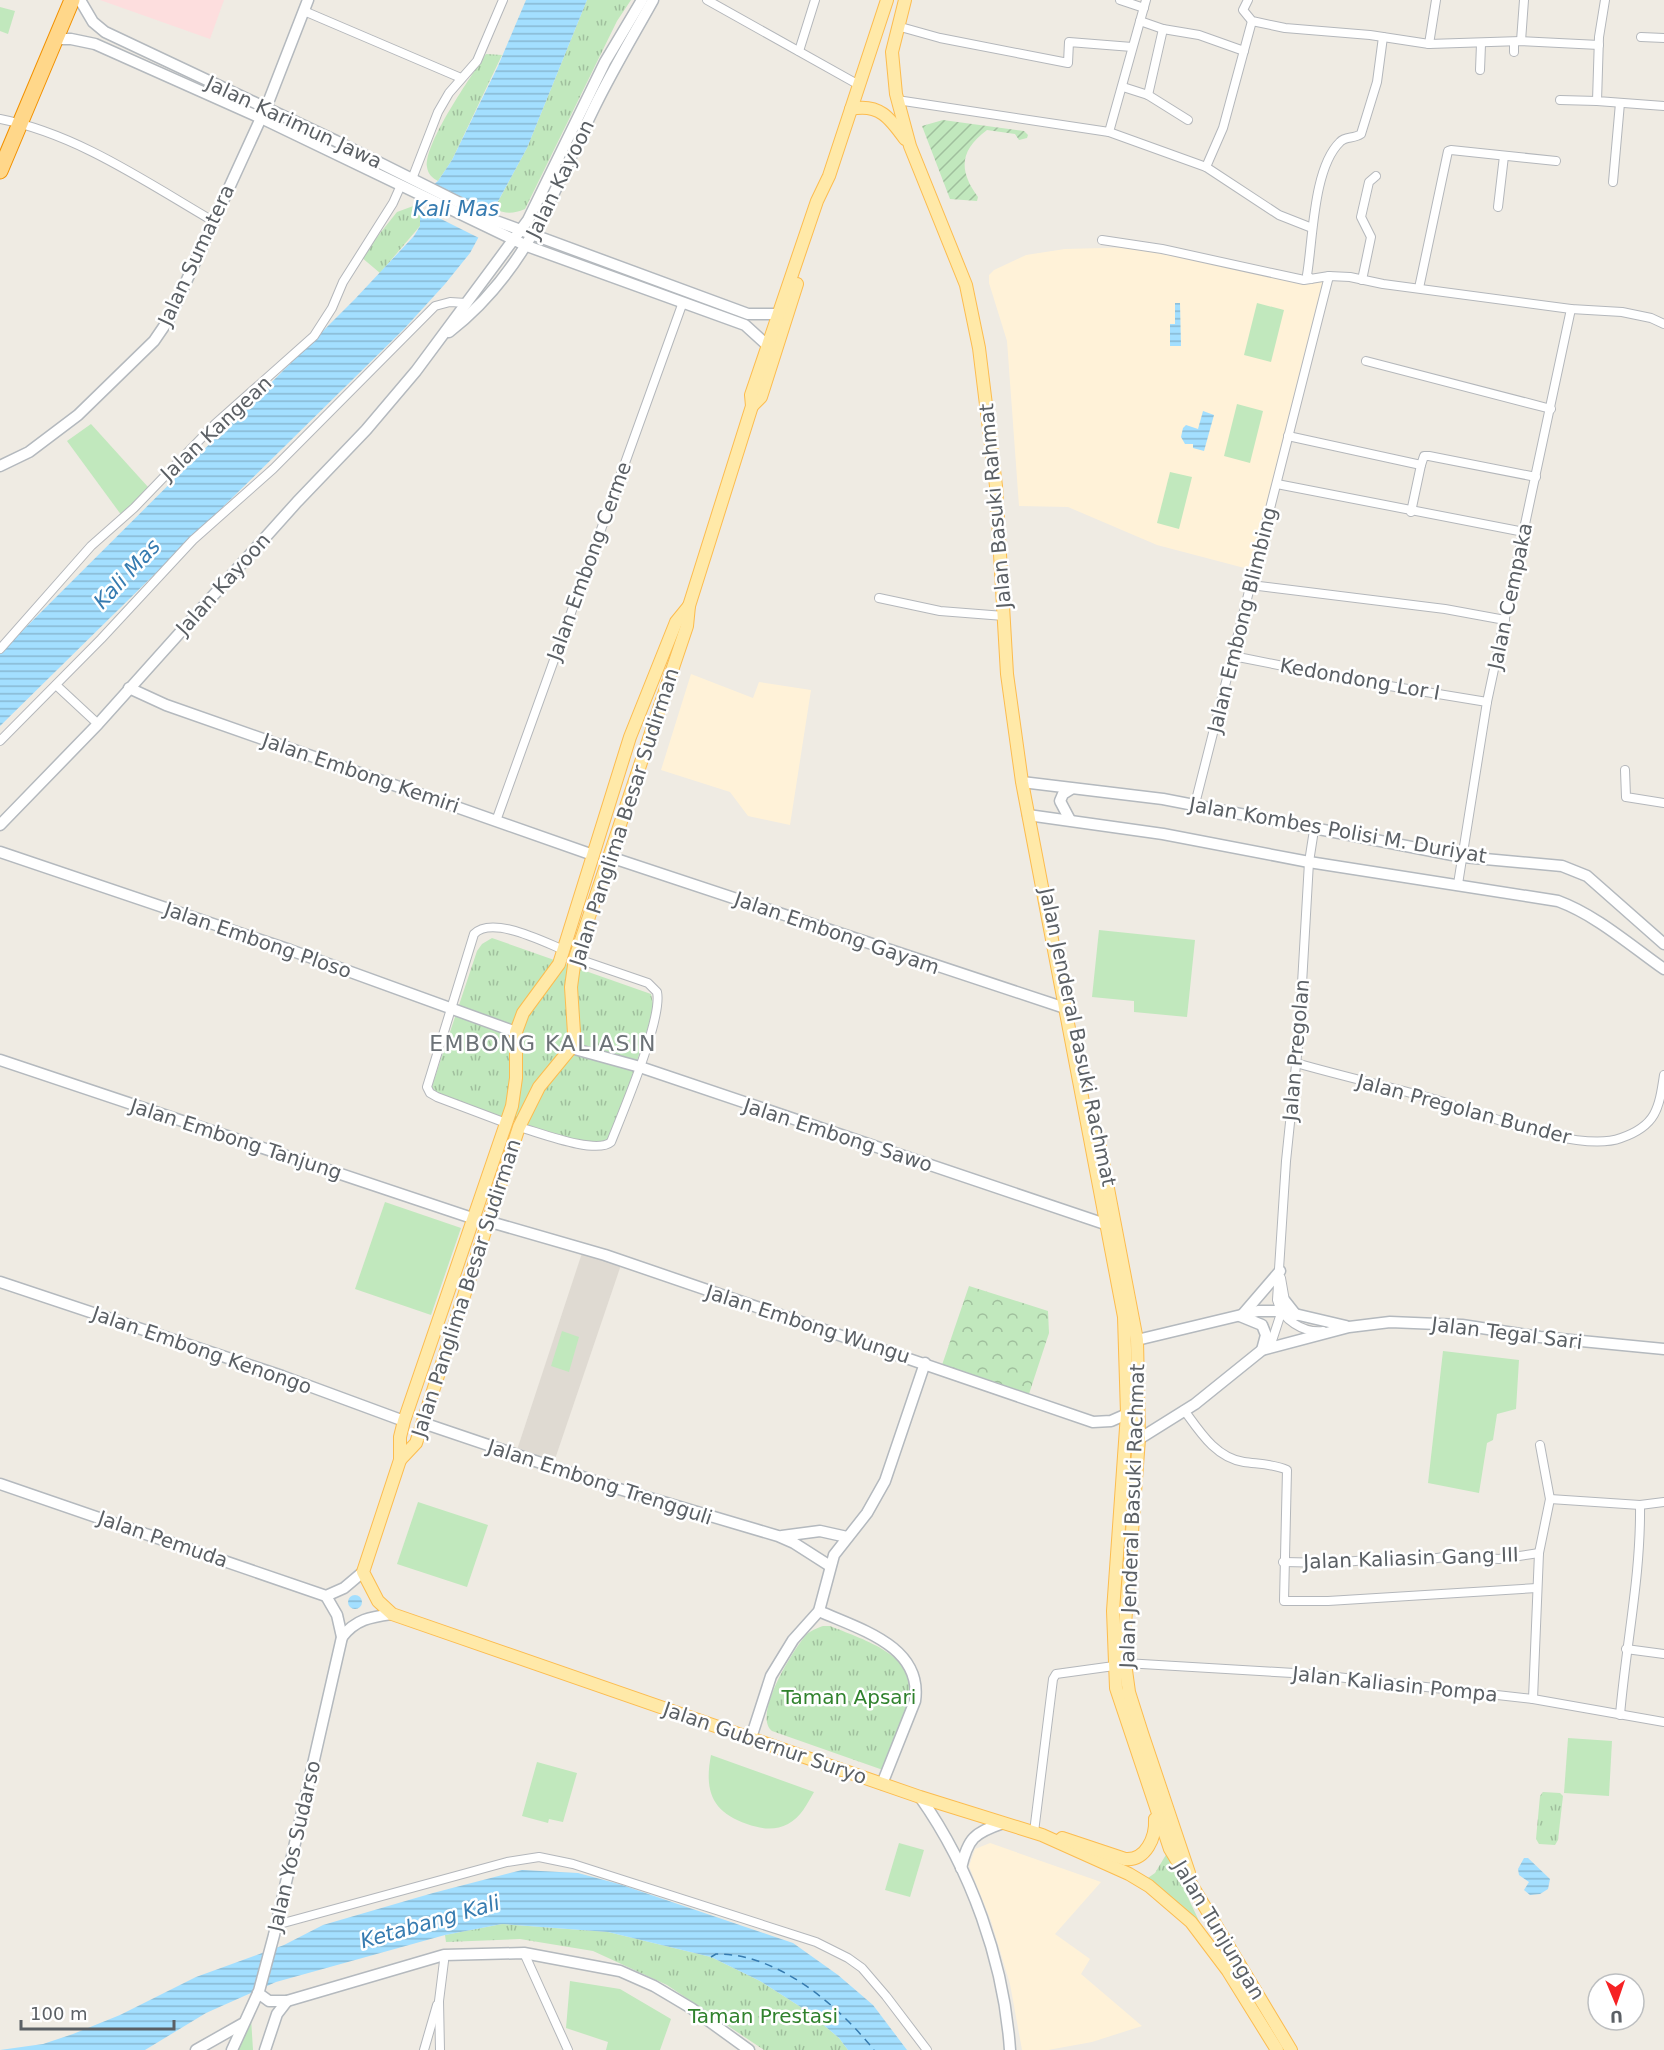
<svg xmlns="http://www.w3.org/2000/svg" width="1664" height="2050" viewBox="0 0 1664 2050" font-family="'DejaVu Sans',sans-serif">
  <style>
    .commercial { fill: #fff2d8 }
    .education { fill: #dfdad2 }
    .medical { fill: #fddede }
    .grass { fill: #c1e8bd }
    .forest { fill: url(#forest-crowns) }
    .park { fill: url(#park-tufts) }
    .garden { fill: url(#garden-furrows) }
    .water { fill: url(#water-rules) }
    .pier { fill: #efebe3 }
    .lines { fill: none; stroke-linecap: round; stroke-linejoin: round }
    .ferry { stroke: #367bb0; stroke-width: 1.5; stroke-dasharray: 8 6; stroke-linecap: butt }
    .street-casing { stroke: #b4b7bb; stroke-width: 10 }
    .secondary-casing { stroke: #b4b9be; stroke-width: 13 }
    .primary-casing { stroke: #fcbc4f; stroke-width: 14 }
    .highway-casing { stroke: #f29100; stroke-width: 17 }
    .street { stroke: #fff; stroke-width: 8 }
    .secondary { stroke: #fff; stroke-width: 10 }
    .primary { stroke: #ffe9a8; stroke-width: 12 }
    .highway { stroke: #ffd78a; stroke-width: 15 }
    .labels { text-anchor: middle; stroke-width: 5; stroke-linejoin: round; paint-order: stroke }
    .street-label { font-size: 20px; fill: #5b6065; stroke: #fff }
    .park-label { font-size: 20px; fill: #30822d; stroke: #fff }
    .water-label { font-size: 21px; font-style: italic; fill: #367bb0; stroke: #fff }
    .quarter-label { font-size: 22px; letter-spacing: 1.5px; fill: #6c7277; stroke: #fff }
  </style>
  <defs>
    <pattern id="forest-crowns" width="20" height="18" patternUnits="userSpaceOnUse" patternTransform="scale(1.5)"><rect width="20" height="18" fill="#c1e8bd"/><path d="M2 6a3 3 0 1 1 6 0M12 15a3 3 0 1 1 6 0" fill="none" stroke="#a0bf9d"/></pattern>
    <pattern id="park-tufts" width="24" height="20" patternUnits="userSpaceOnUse" patternTransform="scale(1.5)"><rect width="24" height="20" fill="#c1e8bd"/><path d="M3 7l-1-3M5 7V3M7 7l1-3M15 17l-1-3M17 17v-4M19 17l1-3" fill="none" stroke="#a0bf9d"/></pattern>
    <pattern id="garden-furrows" width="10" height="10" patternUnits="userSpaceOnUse" patternTransform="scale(1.5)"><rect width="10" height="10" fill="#c1e8bd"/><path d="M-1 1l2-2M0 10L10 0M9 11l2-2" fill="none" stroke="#a0bf9d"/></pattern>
    <pattern id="water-rules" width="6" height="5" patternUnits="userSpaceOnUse" patternTransform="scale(1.5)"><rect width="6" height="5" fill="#a3dfff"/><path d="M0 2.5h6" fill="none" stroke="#88b8d2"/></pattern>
  </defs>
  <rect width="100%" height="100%" fill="#efebe3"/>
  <!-- commercial -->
  <g class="commercial">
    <path d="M1142 247 1305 282 1326 280 1252 570 1157 545 1068 507 1019 506 1007 341 989 283V275L994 270 1026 255 1065 249Z"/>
    <path d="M691 674 753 698 759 682 811 690 790 825 748 816 730 792 661 770Z"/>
    <path d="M990 1843 1101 1882 1055 1934 1090 1959 1081 1974 1142 2026 1092 2042 1048 2050H1022L1010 1984 991 1921 969 1866 975 1849Z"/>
  </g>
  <!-- education -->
  <path class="education" d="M582 1253 621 1265 553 1465 516 1453Z"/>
  <!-- medical -->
  <path class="medical" d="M100 0H224L210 39Z"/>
  <!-- grass -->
  <g class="grass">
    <path d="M0 7 15 11 8 34 0 31Z"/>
    <path d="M1257 303 1284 310 1271 362 1244 355Z"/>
    <path d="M1237 404 1263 411 1250 463 1224 456Z"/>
    <path d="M91 424 148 487 122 516 67 441Z"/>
    <path d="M1170 472 1192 477 1179 529 1157 523Z"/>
    <path d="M1099 930 1195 940 1187 1017 1134 1012V1001L1092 997Z"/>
    <path d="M385 1202 461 1228 431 1315 355 1289Z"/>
    <path d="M562 1331 579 1337 569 1372 551 1366Z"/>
    <path d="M1443 1351 1519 1360 1516 1409 1497 1414 1493 1440 1487 1443 1479 1493 1428 1483Z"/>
    <path d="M418 1502 488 1525 467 1587 397 1564Z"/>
    <path d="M1568 1738 1612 1741 1609 1796 1564 1793Z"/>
    <path d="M711 1755 814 1792C807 1804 801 1817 788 1824 775 1831 761 1829 747 1824 712 1812 704 1791 711 1755Z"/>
    <path d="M537 1762 577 1773 563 1822 549 1819 548 1823 522 1816Z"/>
    <path d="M899 1843 924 1850 910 1897 885 1890Z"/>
    <path d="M570 1981 620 1989 671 2019 660 2050H606L608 2042 566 2028Z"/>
  </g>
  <!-- forest -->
  <path class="forest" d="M969 1286 1048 1311 1049 1333 1029 1394 942 1365Z"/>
  <!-- park -->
  <g class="park">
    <path d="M587 0H631L617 21 525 209C513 214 506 214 494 209L527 148Z"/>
    <path d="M486 54 502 55 452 160 438 181C432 178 428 174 427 167 424 143 472 75 486 54Z"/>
    <path d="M416 205H420V226L380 273 361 257 397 212Z"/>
    <path d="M492 938 651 994 654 1009 611 1140 594 1146 437 1096 431 1089 477 951 482 944Z"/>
    <path d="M823 1626H830C864 1640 924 1657 910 1705 903 1727 891 1749 883 1770L772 1731C752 1716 793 1650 806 1635 810 1631 817 1628 823 1626Z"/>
    <path d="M1543 1792 1560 1793 1563 1796 1558 1840 1555 1845 1539 1844 1536 1839 1540 1796Z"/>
    <path d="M1167 1853 1200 1923 1145 1880 1155 1873Z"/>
    <path d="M502 1924 608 1932 711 1957 760 1981 807 2011 839 2038 848 2050H764L667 1985 593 1951 520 1939 446 1942 445 1935Z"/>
    <path d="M251 2018 253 2050H233Z"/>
  </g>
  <!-- garden -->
  <path class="garden" d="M943 120 1024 131 1028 135 1027 138 1019 140 1015 134 987 130C960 150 958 170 978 197L977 201 950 199 922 126Z"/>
  <!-- water -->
  <g class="water">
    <path d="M526 0H587L527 148 470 253 445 284 404 329 0 726V653L355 299 414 236 420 226V205L428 189 438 181 452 160 498 66Z"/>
    <path d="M1175 303H1180L1181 346H1170V324H1175Z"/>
    <path d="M1203 411 1214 415 1204 451 1193 448V444H1185L1181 437 1183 428 1186 425 1198 429Z"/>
    <circle cx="355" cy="1602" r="7"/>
    <path d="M1524 1858H1528L1550 1879 1548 1889 1540 1894 1530 1895 1524 1890 1529 1882 1519 1875 1518 1869Z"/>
    <path d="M522 1870 578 1873 619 1884 793 1943 838 1975 873 2005 907 2050H848L839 2038 807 2011 760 1981 711 1957 608 1932 502 1924 445 1935 276 1982 206 2013 145 2050H0L43 2044 73 2034 120 2015 196 1977 284 1945 323 1925 433 1893Z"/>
  </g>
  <!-- pier -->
  <path class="pier" d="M431 182 495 214 481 239 417 207Z"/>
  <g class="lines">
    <!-- ferry -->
    <path class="ferry" d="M711 1957 716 1954C777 1953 838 2005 874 2050"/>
    <defs>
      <g id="street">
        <path d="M707 0 859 85"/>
        <path d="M1120 0 1144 8"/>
        <path d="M1248 0 1243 10 1252 21 1285 28 1370 35 1429 44 1521 41 1599 45"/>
        <path d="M1605 0 1599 37 1597 101 1664 106"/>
        <path d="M304 11 461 78"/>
        <path d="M1140 21 1163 29 1199 35 1244 51"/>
        <path d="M897 26 940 38 1068 63 1069 42 1132 47"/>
        <path d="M1641 37 1664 38"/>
        <path d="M1521 41 1524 0"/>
        <path d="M1514 42V52"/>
        <path d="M1429 44 1436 0"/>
        <path d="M799 51 815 0"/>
        <path d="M1480 70 1481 44"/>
        <path d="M1123 87 1148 95 1188 120"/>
        <path d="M1148 95 1163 29"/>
        <path d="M897 100 1109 132 1206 167 1279 215 1312 228"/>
        <path d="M1560 100 1597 101"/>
        <path d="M0 119C77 134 146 182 213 221"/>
        <path d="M1109 132 1146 0"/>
        <path d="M1206 167 1223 128 1252 21"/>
        <path d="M412 179 438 112 449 93 477 61 503 0"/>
        <path d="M1613 182 1620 103"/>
        <path d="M1498 207 1504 156"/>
        <path d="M1102 240 1162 249 1304 280 1329 276 1350 277 1383 284 1571 309 1622 312 1651 318 1664 324"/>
        <path d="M1311 279 1307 275C1313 240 1313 168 1340 142 1345 136 1354 139 1361 134L1377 82 1383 37"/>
        <path d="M1362 280 1371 237 1361 217 1369 182 1376 176"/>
        <path d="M1419 288 1448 151 1451 150 1556 161"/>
        <path d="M1366 361 1551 409"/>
        <path d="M1288 436 1421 465 1424 456H1429L1536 477"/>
        <path d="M1277 484 1524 532"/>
        <path d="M1411 512 1421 465"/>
        <path d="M1251 585 1445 609 1505 620"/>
        <path d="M879 598 940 611 1004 616"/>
        <path d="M0 649 91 546 134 508 215 424 314 336 332 308 343 282 393 203 401 185"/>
        <path d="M1233 656 1359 681 1487 702"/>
        <path d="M56 685 98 724"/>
        <path d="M0 741 101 639 193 540 273 469 435 306 450 302 466 303"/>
        <path d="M1625 770 1626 797 1664 803"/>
        <path d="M1195 804 1329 276"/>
        <path d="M496 821 683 302"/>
        <path d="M1314 830 1309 862 1299 1036 1286 1161 1277 1300C1282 1320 1303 1333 1323 1331"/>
        <path d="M1458 884 1487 702 1571 309"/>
        <path d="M1296 1063C1342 1076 1389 1087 1434 1099 1480 1112 1578 1154 1621 1138 1656 1126 1659 1109 1664 1075"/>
        <path d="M506 1123 437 1097 430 1093 427 1087 474 934C492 915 544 942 564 950"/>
        <path d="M519 1127C538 1132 596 1155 611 1142 622 1114 663 1018 657 992L648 983 575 958"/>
        <path d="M1270 1347 1285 1301 1281 1278"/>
        <path d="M1184 1410C1200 1432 1216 1458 1244 1462 1258 1464 1275 1464 1287 1470L1284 1601H1328L1537 1588"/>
        <path d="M1550 1499 1640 1505 1664 1502"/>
        <path d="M1283 1562 1332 1563 1391 1558 1418 1561 1450 1556 1499 1559 1539 1553"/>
        <path d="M1626 1649 1664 1654"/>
        <path d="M1125 1663 1310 1674 1533 1699 1664 1722"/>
        <path d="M1533 1699 1539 1553 1550 1499 1540 1445"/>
        <path d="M1620 1715C1626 1644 1641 1576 1640 1505"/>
        <path d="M1034 1832 1053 1679 1056 1674 1114 1666"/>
        <path d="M276 1925 507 1862 539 1857 573 1864 816 1942 848 1958 862 1968 886 1996 927 2050"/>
        <path d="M524 1953 568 2050"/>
        <path d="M424 2050 437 2005"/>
        <path d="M440 2050 439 2001 444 1961"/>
      </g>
      <g id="secondary">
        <path d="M80 0 93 22 105 32 336 141 496 221 748 314H777"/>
        <path d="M57 39H71L95 44 261 118 527 246 745 325 767 345"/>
        <path d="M266 108 308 0"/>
        <path d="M449 332C527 271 552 194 594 108 612 71 633 36 653 0"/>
        <path d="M0 466 29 452 78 415 154 341 169 319 261 118"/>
        <path d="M129 688 166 705 593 855"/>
        <path d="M1022 782 1163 799 1463 857 1562 866 1587 876 1664 944"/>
        <path d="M1028 815 1163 834 1309 862 1558 901C1596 915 1630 945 1664 969"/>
        <path d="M1070 820 1060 801 1063 794 1071 789"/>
        <path d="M0 825 98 724 297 502 366 430 416 371 528 220 605 62 642 0"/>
        <path d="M0 852 290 950 516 1032"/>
        <path d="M610 857 1065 1008"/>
        <path d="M571 1048 640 1067 1105 1224"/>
        <path d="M0 1060 472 1218"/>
        <path d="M487 1221 605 1255 1093 1422 1111 1421 1127 1414"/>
        <path d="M0 1282 282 1376 404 1421"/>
        <path d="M1285 1301 1296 1315"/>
        <path d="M1243 1314 1280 1271"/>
        <path d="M1240 1316 1262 1325 1266 1335 1262 1350"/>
        <path d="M1137 1340 1258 1311H1282L1346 1326"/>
        <path d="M423 1423 609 1486 778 1536 794 1543 830 1566"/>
        <path d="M1139 1439 1195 1404 1262 1350 1349 1327 1390 1322 1462 1325 1540 1337 1664 1349"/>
        <path d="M0 1484 326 1596 344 1588 363 1572"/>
        <path d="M782 1536 820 1531 847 1537"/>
        <path d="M819 1611C859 1629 923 1646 915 1701L882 1784"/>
        <path d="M342 1637C356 1619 371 1617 392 1614"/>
        <path d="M751 1738 771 1676 793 1640 819 1611 834 1555 867 1513 885 1481 925 1363"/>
        <path d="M920 1797C971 1869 1004 1962 1010 2050"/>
        <path d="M961 1868C968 1838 974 1833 1003 1823"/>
        <path d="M258 1993 269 2001H287L444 1955 524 1953 620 1971 654 1986 691 2008 749 2050"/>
        <path d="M196 2050 242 2024"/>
        <path d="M232 2050 259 1991 274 1935 342 1637 337 1615 326 1596"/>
        <path d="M265 2050 277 2014 287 2001"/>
      </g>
      <g id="primary">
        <path d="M905 0 892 52 896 94 910 146 966 285 979 348 996 486 1007 674 1022 782 1124 1317 1127 1414 1113 1611 1116 1688 1170 1849 1291 2050"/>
        <path d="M851 109C879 103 890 118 905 139"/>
        <path d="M752 406 761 397 797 284"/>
        <path d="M689 606 676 622 630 737 559 964 523 1013 516 1032V1078L512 1106 404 1421 400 1437V1460L363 1572 378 1601 392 1614 920 1797 1042 1835 1129 1874 1149 1886 1191 1922 1228 1971 1277 2050"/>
        <path d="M1097 1131 1137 1340 1139 1439 1125 1625V1663L1129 1692 1142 1733 1189 1873"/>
        <path d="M400 1460 416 1443 519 1127 539 1087 571 1048 574 1033 571 987 575 958 687 626 689 606 752 406 751 395 817 201 829 176 887 0"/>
        <path d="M1062 1838 1125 1859C1146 1861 1156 1837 1155 1819"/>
      </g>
      <path id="highway" d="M0 171 72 0"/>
    </defs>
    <!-- street casing -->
    <use href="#street" class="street-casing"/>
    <!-- secondary casing -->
    <use href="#secondary" class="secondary-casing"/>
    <!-- primary casing -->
    <use href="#primary" class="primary-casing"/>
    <!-- highway casing -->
    <use href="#highway" class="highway-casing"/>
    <!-- street -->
    <use href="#street" class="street"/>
    <!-- secondary -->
    <use href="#secondary" class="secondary"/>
    <!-- primary -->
    <use href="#primary" class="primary"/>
    <!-- highway -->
    <use href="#highway" class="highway"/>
  </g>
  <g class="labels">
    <!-- street labels -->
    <g class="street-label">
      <text transform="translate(294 122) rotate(25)" y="7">Jalan Karimun Jawa</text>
      <text transform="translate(560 179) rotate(-64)" y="7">Jalan Kayoon</text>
      <text transform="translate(196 255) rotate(-65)" y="7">Jalan Sumatera</text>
      <text transform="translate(216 428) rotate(-43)" y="7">Jalan Kangean</text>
      <text transform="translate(995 506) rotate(-95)" y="7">Jalan Basuki Rahmat</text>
      <text transform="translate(589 561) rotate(-70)" y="7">Jalan Embong Cerme</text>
      <text transform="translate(223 584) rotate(-48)" y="7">Jalan Kayoon</text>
      <text transform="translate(1510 596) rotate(-78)" y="7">Jalan Cempaka</text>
      <text transform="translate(1242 620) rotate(-76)" y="7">Jalan Embong Blimbing</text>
      <text transform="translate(1360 679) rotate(10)" y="7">Kedondong Lor I</text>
      <text transform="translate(361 773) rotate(19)" y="7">Jalan Embong Kemiri</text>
      <text transform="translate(624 817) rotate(-72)" y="7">Jalan Panglima Besar Sudirman</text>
      <text transform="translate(1338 830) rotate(10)" y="7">Jalan Kombes Polisi M. Duriyat</text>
      <text transform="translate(837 933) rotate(19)" y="7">Jalan Embong Gayam</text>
      <text transform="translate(258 940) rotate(19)" y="7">Jalan Embong Ploso</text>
      <text transform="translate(1078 1037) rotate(78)" y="7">Jalan Jenderal Basuki Rachmat</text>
      <text transform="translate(1296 1050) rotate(-85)" y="7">Jalan Pregolan</text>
      <text transform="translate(1464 1109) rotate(15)" y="7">Jalan Pregolan Bunder</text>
      <text transform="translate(838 1135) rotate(18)" y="7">Jalan Embong Sawo</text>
      <text transform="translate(236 1139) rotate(18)" y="7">Jalan Embong Tanjung</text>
      <text transform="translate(466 1288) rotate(-72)" y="7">Jalan Panglima Besar Sudirman</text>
      <text transform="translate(808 1324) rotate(18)" y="7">Jalan Embong Wungu</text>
      <text transform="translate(1507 1333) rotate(7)" y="7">Jalan Tegal Sari</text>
      <text transform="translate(202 1350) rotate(19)" y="7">Jalan Embong Kenongo</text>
      <text transform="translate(600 1482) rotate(18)" y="7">Jalan Embong Trengguli</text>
      <text transform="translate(1132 1516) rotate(-88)" y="7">Jalan Jenderal Basuki Rachmat</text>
      <text transform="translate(163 1539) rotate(19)" y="7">Jalan Pemuda</text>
      <text transform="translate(1411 1558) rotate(-2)" y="7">Jalan Kaliasin Gang III</text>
      <text transform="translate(1395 1684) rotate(6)" y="7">Jalan Kaliasin Pompa</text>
      <text transform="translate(765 1743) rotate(19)" y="7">Jalan Gubernur Suryo</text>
      <text transform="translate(294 1846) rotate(-77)" y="7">Jalan Yos Sudarso</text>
      <text transform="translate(1219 1930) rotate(59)" y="7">Jalan Tunjungan</text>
    </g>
    <!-- park labels -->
    <g class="park-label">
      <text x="849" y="1704">Taman Apsari</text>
      <text x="763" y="2023">Taman Prestasi</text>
    </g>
    <!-- water labels -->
    <g class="water-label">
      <text x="456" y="216">Kali Mas</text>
      <text transform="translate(127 574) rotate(-47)" y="7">Kali Mas</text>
      <text transform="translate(430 1922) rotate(-16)" y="7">Ketabang Kali</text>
    </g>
    <!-- quarter labels -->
    <g class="quarter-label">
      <text x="543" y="1051">EMBONG KALIASIN</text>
    </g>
  </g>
  <!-- north arrow -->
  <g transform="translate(1616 2002) rotate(178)"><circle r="28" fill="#ffffff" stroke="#bdbfc1" stroke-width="1.5"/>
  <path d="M0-4.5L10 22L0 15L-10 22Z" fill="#f62224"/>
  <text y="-9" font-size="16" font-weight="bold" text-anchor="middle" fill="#5b6065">U</text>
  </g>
  <!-- scale -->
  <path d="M21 2020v9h153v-9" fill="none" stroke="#5b6065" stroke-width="3"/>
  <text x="30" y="2020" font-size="18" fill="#5b6065" stroke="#ffffff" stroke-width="4.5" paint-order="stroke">100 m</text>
</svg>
